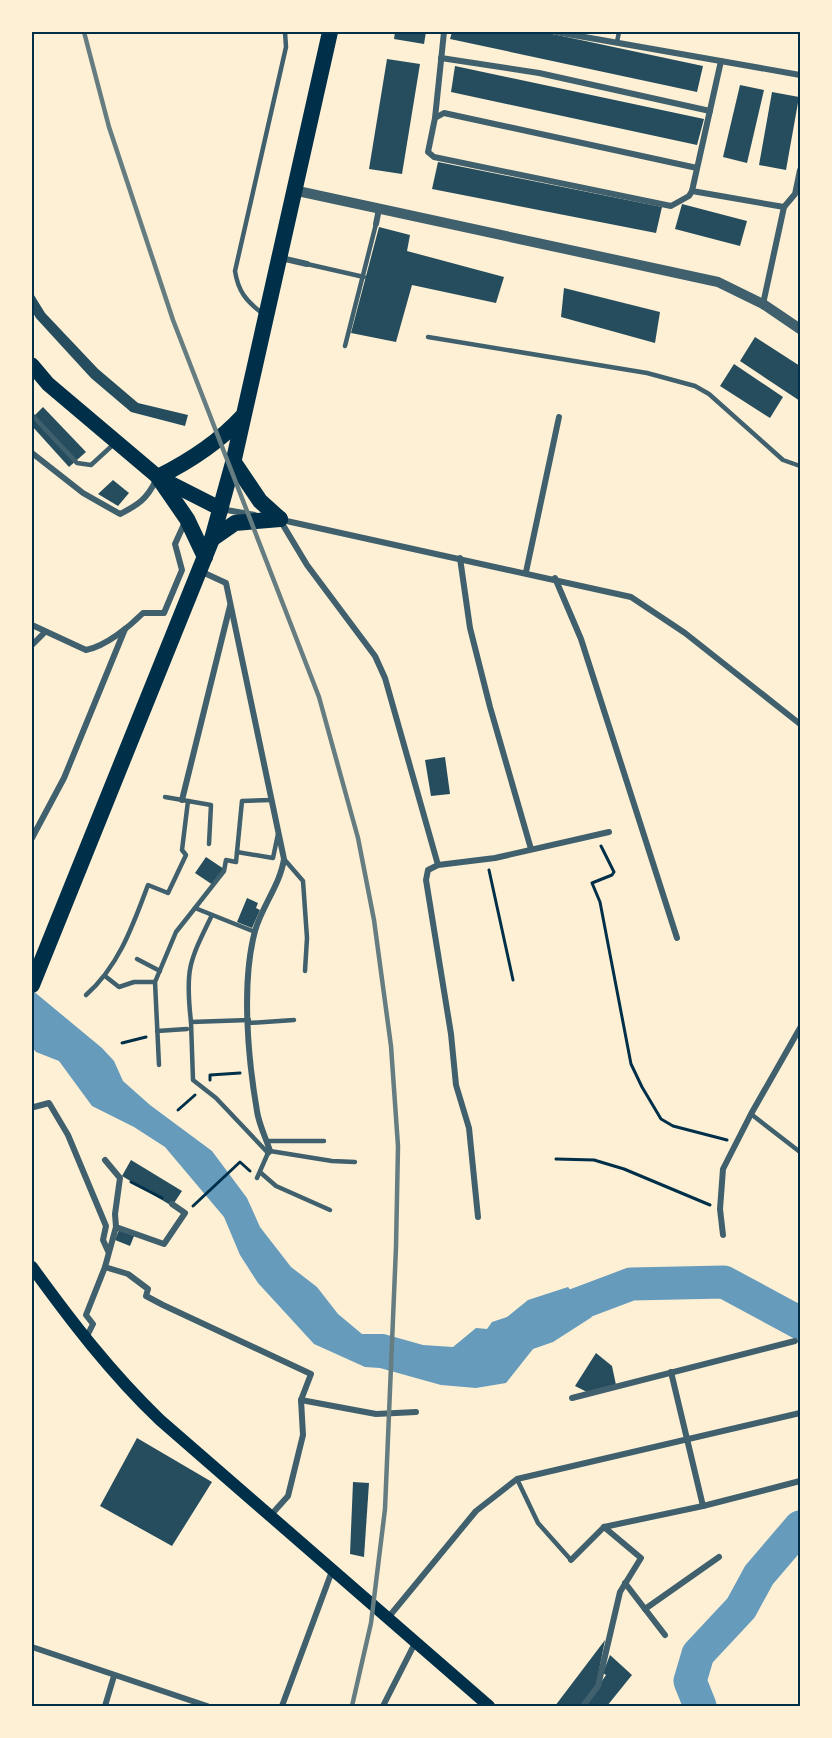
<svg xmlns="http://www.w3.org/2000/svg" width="832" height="1738" viewBox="0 0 832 1738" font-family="Georgia,serif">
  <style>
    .water { fill: #669bbc }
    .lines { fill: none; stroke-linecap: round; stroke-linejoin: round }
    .river { stroke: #669bbc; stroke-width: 33 }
    .building { fill: #264d5e }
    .path { stroke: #003049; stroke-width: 3 }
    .service { stroke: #3f606c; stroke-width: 4.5 }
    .minor { stroke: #3f606c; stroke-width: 6 }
    .tertiary { stroke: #3f606c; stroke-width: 10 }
    .secondary { stroke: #003049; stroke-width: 12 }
    .primary { stroke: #003049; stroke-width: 15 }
    .trunk { stroke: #003049; stroke-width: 16 }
    .rail { stroke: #657d81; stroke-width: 4.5 }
    .neatline { fill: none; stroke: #003049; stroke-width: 2 }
  </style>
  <rect width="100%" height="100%" fill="#fdf0d5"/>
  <!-- water -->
  <path class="water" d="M32 990 102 1048 114 1061 123 1081 150 1105 212 1151 247 1198 260 1227 291 1267 317 1287 338 1314 362 1334H384L423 1345 453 1347 476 1328 487 1329 492 1322 507 1317 528 1300 568 1287 592 1317 553 1342 533 1349 506 1383 476 1388 441 1385 380 1368 365 1367 314 1344 258 1283 240 1255 224 1217 165 1147 134 1127 92 1106 59 1061 36 1052 32 1047Z"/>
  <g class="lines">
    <!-- river -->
    <g class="river">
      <path d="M538 1319 631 1284 724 1282 800 1323"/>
      <path d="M700 1706 690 1681 698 1654 741 1608 759 1575 800 1527"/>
    </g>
  </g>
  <!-- building -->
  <g class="building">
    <path d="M395 32H426L424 44 394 39Z"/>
    <path d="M452 32H543L703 66 697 92 450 39Z"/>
    <path d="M387 59 420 64 402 174 369 169Z"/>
    <path d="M455 66 704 119 697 145 451 92Z"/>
    <path d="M740 85 764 90 747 163 723 157Z"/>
    <path d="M772 92 799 97 786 170 759 165Z"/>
    <path d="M438 162 662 207 656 233 432 189Z"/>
    <path d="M682 204 747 221 740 246 675 229Z"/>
    <path d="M379 227 410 235 407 251 504 277 496 303 412 285 396 342 351 333Z"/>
    <path d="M564 288 660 312 655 343 561 317Z"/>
    <path d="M32 292 45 313 98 369 138 403 188 415 185 426 131 412 91 378 36 318 32 311Z"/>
    <path d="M755 337 800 366V401L740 361Z"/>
    <path d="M734 364 783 397 770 418 720 386Z"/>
    <path d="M43 407 86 452 69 467 32 426V418Z"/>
    <path d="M113 480 129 493 118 506 98 494Z"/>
    <path d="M445 757 450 794 431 796 425 760Z"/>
    <path d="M206 857 224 869 213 885 195 873Z"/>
    <path d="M247 898 258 903 256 908 260 910 252 928 237 922Z"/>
    <path d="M131 1160 182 1191 172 1206 122 1176Z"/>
    <path d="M119 1230 134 1236 130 1246 115 1240Z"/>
    <path d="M596 1353 612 1366 616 1385 587 1392 575 1386Z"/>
    <path d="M137 1438 212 1482 172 1546 100 1506Z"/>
    <path d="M353 1482 369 1483 364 1557 350 1554Z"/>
    <path d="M605 1640 596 1686 580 1706H555Z"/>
    <path d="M610 1655 632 1675 607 1706H585L606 1675 603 1673Z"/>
  </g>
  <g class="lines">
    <!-- path -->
    <g class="path">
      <path d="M601 846 614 872 612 875 592 883 600 902 631 1064 642 1087 661 1119 673 1126 727 1140"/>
      <path d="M489 870 513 980"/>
      <path d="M122 1043 146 1037"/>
      <path d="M210 1080V1075L240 1073"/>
      <path d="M178 1110 195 1095"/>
      <path d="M556 1159 594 1160 624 1169 710 1205"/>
      <path d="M131 1182 162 1198"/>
      <path d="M193 1206 240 1162 250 1171"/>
    </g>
    <!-- service -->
    <g class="service">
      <path d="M617 42 619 32"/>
      <path d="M307 264 364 277"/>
      <path d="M262 313C246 301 238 291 235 271L286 47 285 32"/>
      <path d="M428 337 647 373 695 386 709 394 783 460 800 466"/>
      <path d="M345 346 376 224"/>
      <path d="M32 415 77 463 91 465 115 443"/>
      <path d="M165 797 211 805 209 844"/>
      <path d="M237 852 242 801 272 800"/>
      <path d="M284 859 303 881 307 938 305 971"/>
      <path d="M195 908 224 871 226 860 236 862 237 852 273 858 278 834"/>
      <path d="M137 959 160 971"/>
      <path d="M105 976 119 987 134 982H155"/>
      <path d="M86 995C119 966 133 925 148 885L168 893 186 855 182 850 188 801"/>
      <path d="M249 1020 191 1022 193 1080 216 1098 268 1153 257 1178"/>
      <path d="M191 1022C185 969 189 962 212 915"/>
      <path d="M249 1023 294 1020"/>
      <path d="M157 1031 187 1029"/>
      <path d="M159 1065 155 982 176 932 195 908 255 932"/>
      <path d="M751 1114 800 1152"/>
      <path d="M267 1141H324"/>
      <path d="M270 1151 332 1161 355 1162"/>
      <path d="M261 1173 276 1186 330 1210"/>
      <path d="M517 1479 538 1523 571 1560"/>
    </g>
    <!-- minor -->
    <g class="minor">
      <path d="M556 32 800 75"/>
      <path d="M441 58 539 73 710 111"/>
      <path d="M435 118 444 32"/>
      <path d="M697 168 444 113 435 118 428 152 434 157 671 206 689 196 692 191 721 61"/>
      <path d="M692 191 784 207 795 194 800 170"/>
      <path d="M376 224 379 209"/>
      <path d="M281 258 307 264"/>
      <path d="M763 304 784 207"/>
      <path d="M32 453 83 493 120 514C138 505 147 499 156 480"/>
      <path d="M221 509 255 515"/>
      <path d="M280 520 307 565 375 656 385 678 438 865 428 870 426 880 451 1034 456 1085 469 1128 478 1217"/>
      <path d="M282 520 631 597 685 633 800 724"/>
      <path d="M460 558 470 628 490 707 531 849"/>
      <path d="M200 571 226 583 284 859C280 885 262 906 255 931 241 983 248 1059 257 1111 259 1125 266 1138 270 1151L268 1153"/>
      <path d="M526 572 559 417"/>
      <path d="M555 578 581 639 677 938"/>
      <path d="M32 625 86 650C106 646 129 627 143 613H164L182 570 175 544 185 522"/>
      <path d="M32 645 44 633"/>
      <path d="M182 800 230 606"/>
      <path d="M32 838 64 778 125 629"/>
      <path d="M438 865 495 858 609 832"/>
      <path d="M34 1107 49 1103 68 1135 106 1226 103 1240 108 1251"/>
      <path d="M116 1227 164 1244 185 1213 172 1204"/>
      <path d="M723 1235 720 1209 723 1169 751 1114 800 1028"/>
      <path d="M105 1267 128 1274 148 1289 146 1296 163 1305 311 1374 301 1400 303 1435 288 1496 270 1516"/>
      <path d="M86 1338 93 1324 86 1315 105 1267 116 1227 115 1214 120 1178 105 1160"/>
      <path d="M671 1372 703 1506"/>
      <path d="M572 1398 795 1341"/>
      <path d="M301 1400 376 1414 416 1412"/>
      <path d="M571 1560 604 1527 703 1506 800 1481"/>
      <path d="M625 1583 665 1635"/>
      <path d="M645 1609 719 1557"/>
      <path d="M387 1619 476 1511 517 1479 800 1413"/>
      <path d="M32 1647 207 1706"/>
      <path d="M105 1706 114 1676"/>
      <path d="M282 1706 332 1571"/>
      <path d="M383 1706 415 1643"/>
      <path d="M583 1706 598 1686 620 1592 641 1558 604 1527"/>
    </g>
    <!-- tertiary -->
    <path class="tertiary" d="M293 190 718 282 763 304 800 329"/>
    <!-- secondary -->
    <path class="secondary" d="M32 1267C71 1321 111 1373 160 1420L489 1706"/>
    <!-- primary -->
    <path class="primary" d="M32 365 48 384 158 477 221 509"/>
    <!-- trunk -->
    <g class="trunk">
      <path d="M233 461 260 501 280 519"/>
      <path d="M212 539 235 523 280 519"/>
      <path d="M205 557 187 519 158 477C190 461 218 443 242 417"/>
      <path d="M32 985 212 539 234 459 330 32"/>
    </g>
    <!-- rail -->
    <path class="rail" d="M84 32 109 127 173 320 319 697 358 838 374 920 391 1046 398 1146 396 1247 385 1509 371 1623 352 1706"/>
  </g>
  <!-- border -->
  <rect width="832" height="1738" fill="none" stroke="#fdf0d5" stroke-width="66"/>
  <rect x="33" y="33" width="766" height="1672" class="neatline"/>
</svg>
